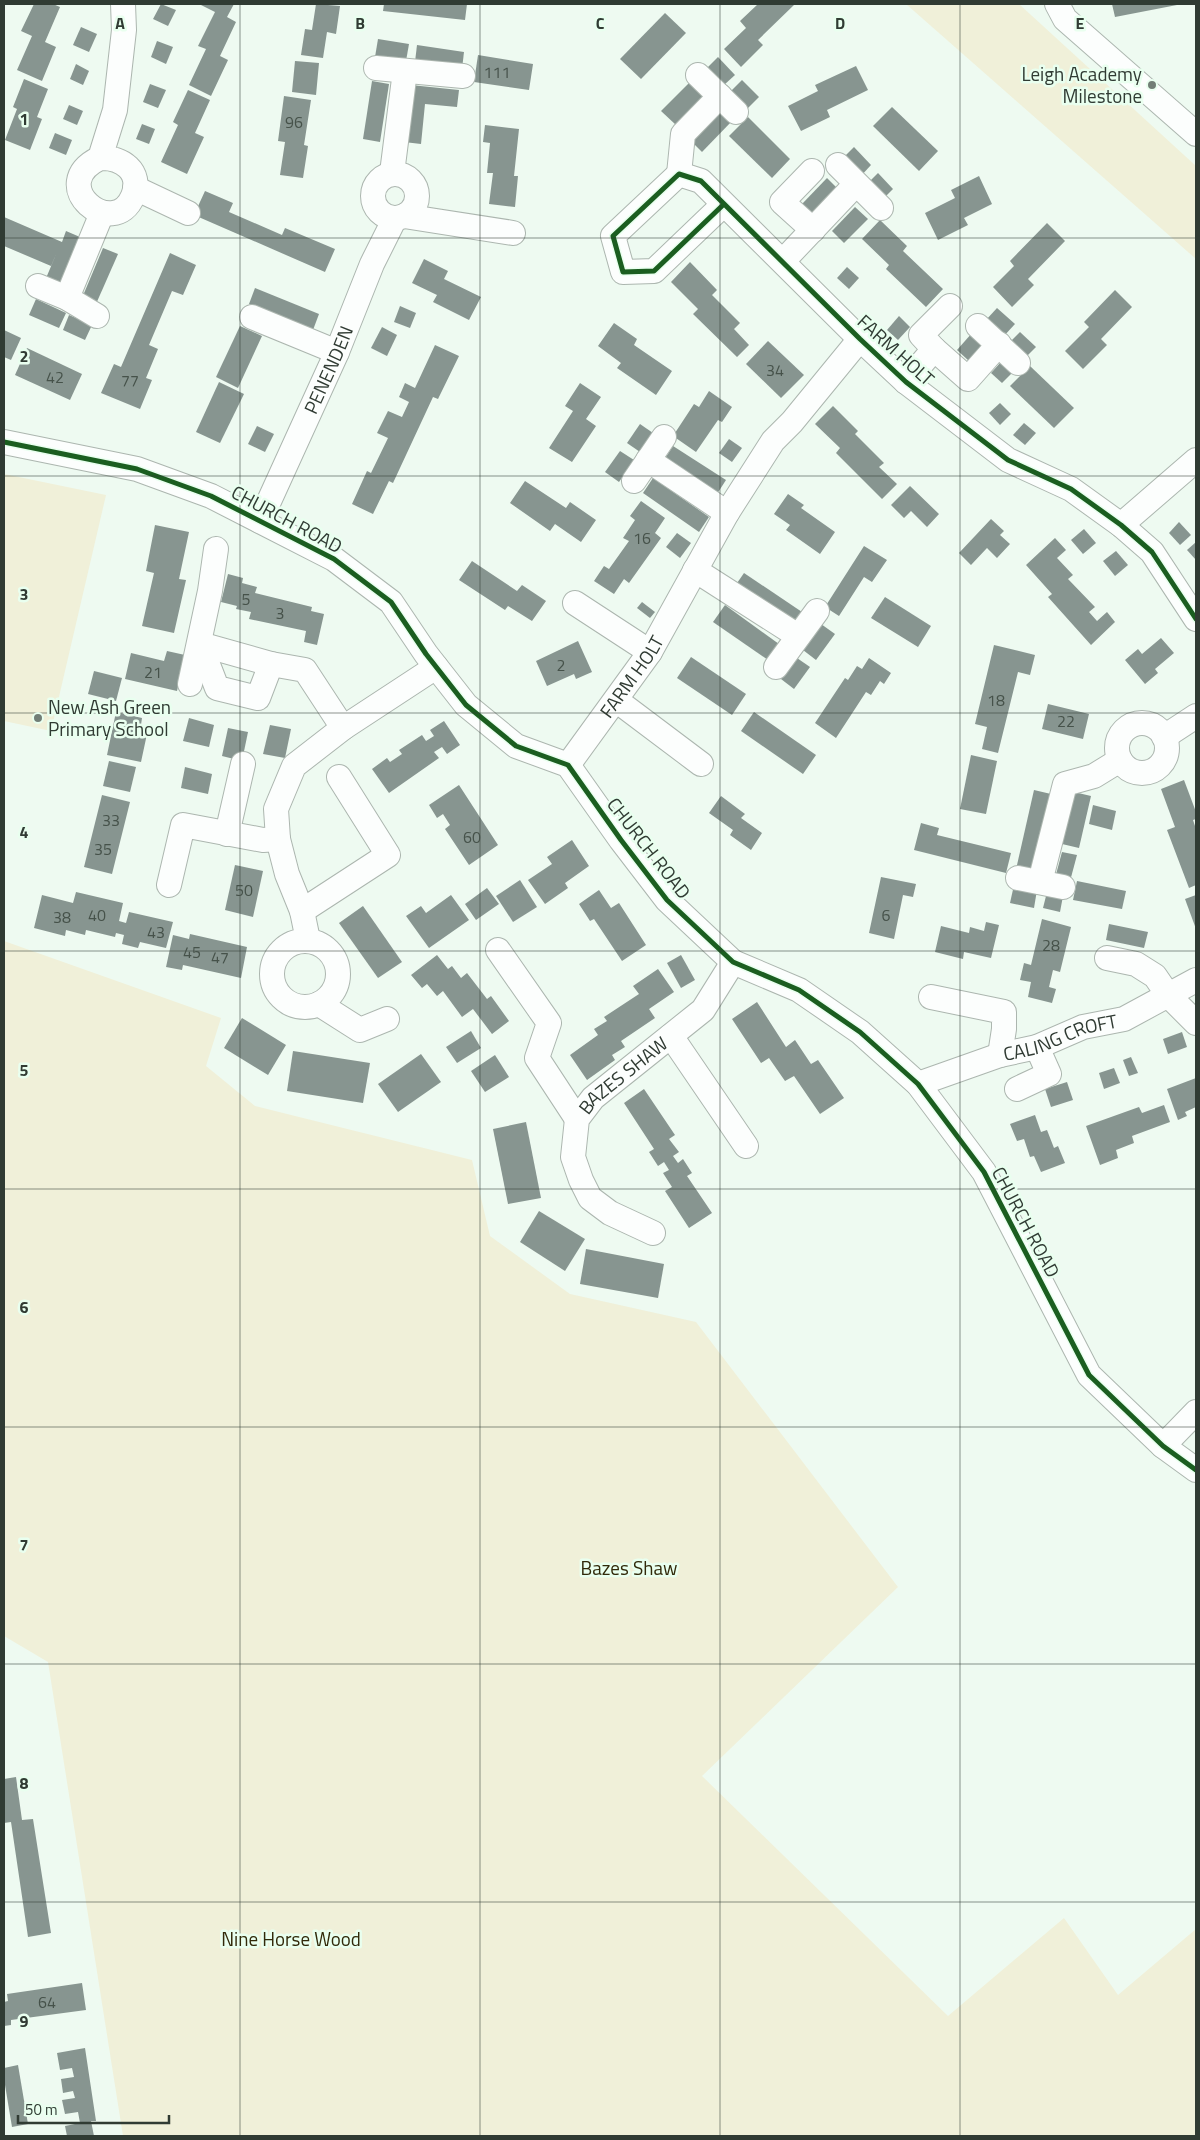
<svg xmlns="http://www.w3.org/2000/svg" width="1200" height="2140" viewBox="0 0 1200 2140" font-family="'Titillium Web',sans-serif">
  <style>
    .green { fill: #f0f0d9 }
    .building { fill: #879590 }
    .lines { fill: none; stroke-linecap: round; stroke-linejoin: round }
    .minor-casing { stroke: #acb6af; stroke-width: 26 }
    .minor { stroke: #fcfefd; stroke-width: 24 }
    .cycleway-casing { stroke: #e9ffef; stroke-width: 8 }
    .cycleway { stroke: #1b5e20; stroke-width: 5 }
    .grid { fill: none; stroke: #303b33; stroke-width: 1; stroke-opacity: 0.55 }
    .poi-dot { fill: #727e76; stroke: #e9ffef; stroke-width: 2 }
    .labels { text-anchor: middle; stroke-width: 5; stroke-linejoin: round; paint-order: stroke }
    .number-label { font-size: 16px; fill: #46524a }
    .poi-label { font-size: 19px; fill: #303b33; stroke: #e9ffef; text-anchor: end }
    .street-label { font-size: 19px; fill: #303b33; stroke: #e9ffef }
    .park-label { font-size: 19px; fill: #312909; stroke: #e9ffef }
    .grid-label { font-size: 16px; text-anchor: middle; font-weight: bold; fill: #303b33; stroke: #e9ffef; stroke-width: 5; stroke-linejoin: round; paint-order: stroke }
  </style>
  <rect width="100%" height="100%" fill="#eefaf1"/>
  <!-- green -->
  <g class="green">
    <path d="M906 4H1019L1196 166V259Z"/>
    <path d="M4 474 106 495 51 731 4 721Z"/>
    <path d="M4 941 221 1018 206 1066 255 1106 472 1160 490 1236 570 1294 696 1322 898 1587 702 1776 948 2016 1064 1918 1118 1995 1196 1929V2136H123L48 1662 4 1636Z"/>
  </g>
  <!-- building -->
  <g class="building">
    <path d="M34 4H53L60 7 45 42 56 47 42 81 17 70 32 36 21 31Z"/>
    <path d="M161 4 176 10 168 26 153 19Z"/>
    <path d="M199 4H234L227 17 236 22 220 56 228 60 211 96 189 85 206 49 198 46 215 12Z"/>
    <path d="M316 4 340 6 336 34 327 32 323 58 301 55 305 29 312 30Z"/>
    <path d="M384 4H467L465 20 383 11Z"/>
    <path d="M758 4H795L758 40 763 45 741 67 724 49 746 28 740 21Z"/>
    <path d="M1112 4H1177V5L1115 17Z"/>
    <path d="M665 13 686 33 641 79 620 59Z"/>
    <path d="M81 27 97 34 89 52 73 45Z"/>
    <path d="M378 39 409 44 406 61 375 57Z"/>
    <path d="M157 41 173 47 166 64 151 57Z"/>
    <path d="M417 45 464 52 462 69 415 62Z"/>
    <path d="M478 55 533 64 529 90 474 82Z"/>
    <path d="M718 57 735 75 724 85 707 68Z"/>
    <path d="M295 61 319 63 316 95 292 92Z"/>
    <path d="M76 64 89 71 83 85 70 79Z"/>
    <path d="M856 66 868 90 827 110 830 117 801 131 788 106 818 91 815 85Z"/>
    <path d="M24 79 48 89 37 117 42 119 30 150 5 140 17 109 13 107Z"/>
    <path d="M742 80 759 97 747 109 730 92Z"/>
    <path d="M372 81 389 84 380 142 363 139Z"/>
    <path d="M691 81 705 95 676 125 661 111Z"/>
    <path d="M150 84 166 90 158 108 143 102Z"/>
    <path d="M411 85 459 90 457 107 425 104 421 144 404 142Z"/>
    <path d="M188 90 210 100 195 133 204 137 187 174 161 162 178 125 173 122Z"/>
    <path d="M284 96 311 100 304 145 308 146 303 178 280 175 285 142 278 141Z"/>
    <path d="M69 105 83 111 77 125 63 119Z"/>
    <path d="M892 107 938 151 919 171 873 126Z"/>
    <path d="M720 110 732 121 702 152 691 141Z"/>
    <path d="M748 117 790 159 772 178 729 136Z"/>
    <path d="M142 124 155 129 149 144 136 139Z"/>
    <path d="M485 125 519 129 514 176H518L515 207 489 204 493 173H487L490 143 483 142Z"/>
    <path d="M55 133 72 140 66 155 49 148Z"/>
    <path d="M854 147 871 165 860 177 842 159Z"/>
    <path d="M878 173 893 189 882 200 867 184Z"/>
    <path d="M979 176 992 204 964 218 968 225 938 240 925 213 955 198 951 190Z"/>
    <path d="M827 178 838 189 813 215 802 204Z"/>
    <path d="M205 191 233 203 229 212 282 235 285 228 335 249 325 272 194 215Z"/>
    <path d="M855 207 868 219 844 243 832 231Z"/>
    <path d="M4 217 62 242 66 231 80 237 59 289 44 283 57 252 51 266 4 246Z"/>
    <path d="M880 220 907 246 903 251 943 289 926 307 886 269 889 265 862 239Z"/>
    <path d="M1047 223 1065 241 1028 279 1034 285 1012 307 993 287 1014 266 1010 261Z"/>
    <path d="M103 248 118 254 96 304 82 298Z"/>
    <path d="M170 253 196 265 183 295 172 291 149 345 158 349 146 378 152 380 140 409 101 393 114 364 121 367Z"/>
    <path d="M424 259 448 271 444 279 481 297 469 320 433 302 437 295 412 283Z"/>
    <path d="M690 262 717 290 712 295 740 323 734 329 749 345 737 357 693 314 698 309 671 282Z"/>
    <path d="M847 267 859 278 849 289 837 278Z"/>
    <path d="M255 288 319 314 313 330 249 304Z"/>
    <path d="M1115 290 1132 307 1101 339 1107 345 1083 369 1065 351 1089 327 1084 322Z"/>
    <path d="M36 299 66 313 59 328 29 315Z"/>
    <path d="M400 306 416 313 410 328 394 322Z"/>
    <path d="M997 308 1015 324 1003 337 986 320Z"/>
    <path d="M69 315 92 325 85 340 63 330Z"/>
    <path d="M899 316 910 327 898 340 887 330Z"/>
    <path d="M614 323 637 339 634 345 672 371 656 395 617 368 621 363 598 346Z"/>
    <path d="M240 326 262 336 238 388 216 377Z"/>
    <path d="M382 327 397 335 387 356 371 348Z"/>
    <path d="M4 330 21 338 11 360 4 357Z"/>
    <path d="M1020 332 1036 347 1025 358 1009 343Z"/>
    <path d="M972 333 985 345 969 361 957 350Z"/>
    <path d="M768 341 804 375 781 398 746 364Z"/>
    <path d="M435 345 459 356 438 399 433 397 393 483 389 481 373 514 352 504 367 471 371 473 388 438 377 433 388 411 402 417 409 402 399 397 405 383 415 388Z"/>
    <path d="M27 348 82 374 70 400 15 375Z"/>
    <path d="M1001 362 1012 373 1002 383 991 373Z"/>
    <path d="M1030 366 1074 408 1054 428 1010 386Z"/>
    <path d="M219 382 244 394 220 443 196 432Z"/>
    <path d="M580 383 601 397 586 419 596 426 572 462 549 448 573 411 565 406Z"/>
    <path d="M709 391 732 407 722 422 718 420 696 452 673 436 694 404 699 407Z"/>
    <path d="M1000 403 1011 414 1000 425 989 413Z"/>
    <path d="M833 406 858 431 855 434 884 463 879 467 897 484 882 499 836 453 840 448 815 424Z"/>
    <path d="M1024 423 1036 433 1025 445 1013 435Z"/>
    <path d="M640 424 653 433 640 452 627 443Z"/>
    <path d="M257 426 274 434 265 452 248 444Z"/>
    <path d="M729 439 742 448 732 462 719 453Z"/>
    <path d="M673 446 726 480 717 494 664 460Z"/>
    <path d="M620 451 634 460 619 482 605 472Z"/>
    <path d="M653 478 709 517 699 532 643 493Z"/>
    <path d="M525 481 566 508 570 502 596 520 581 542 555 524 550 531 510 503Z"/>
    <path d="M910 486 939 514 927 527 911 511 904 518 891 505Z"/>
    <path d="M788 494 804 505 801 508 835 532 820 554 786 530 790 525 774 514Z"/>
    <path d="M641 501 665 518 655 533 661 538 629 583 624 579 614 594 594 581 604 566 609 569 629 541 623 538 635 520 630 516Z"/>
    <path d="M991 519 1004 531 1000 535 1010 544 997 558 987 548 971 565 959 553Z"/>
    <path d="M1179 522 1191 535 1180 545 1169 533Z"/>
    <path d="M155 525 189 532 179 579 186 580 174 633 142 626 154 573 146 571Z"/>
    <path d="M1084 529 1096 543 1083 554 1071 540Z"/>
    <path d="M677 533 691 543 680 558 666 547Z"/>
    <path d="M1055 538 1066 550 1057 558 1073 575 1068 579 1095 607 1089 612 1097 621 1107 612 1115 622 1091 645 1048 597 1052 594 1026 565Z"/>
    <path d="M1196 542V560L1187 550Z"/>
    <path d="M864 546 887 560 872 582 864 577 839 616 825 607Z"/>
    <path d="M1116 551 1128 565 1115 576 1103 561Z"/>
    <path d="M472 561 517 591 522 585 546 601 532 621 508 606 505 610 459 580Z"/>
    <path d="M744 573 802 612 793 626 735 586Z"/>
    <path d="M228 574 243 578 242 583 257 587 255 593 312 607 311 611 324 614 317 645 304 642 306 631 249 619 251 612 236 609 237 606 221 602Z"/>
    <path d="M885 597 931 626 918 647 871 618Z"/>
    <path d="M642 602 655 612 650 618 637 608Z"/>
    <path d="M725 605 779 644 768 660 713 622Z"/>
    <path d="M821 624 835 634 816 660 803 650Z"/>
    <path d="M1161 638 1174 653 1155 669 1158 673 1145 684 1125 660 1138 649 1142 654Z"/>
    <path d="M578 641 592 672 576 679 574 674 547 686 536 661Z"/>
    <path d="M994 645 1035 655 1030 675 1018 672 998 753 982 749 987 727 975 724Z"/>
    <path d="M167 651 185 655 177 691 125 679 131 653 164 661Z"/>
    <path d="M691 657 746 694 732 715 677 678Z"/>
    <path d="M797 658 810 667 794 689 781 679Z"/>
    <path d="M869 658 891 673 884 684 880 681 871 695 866 692 836 738 815 723 845 678 848 680 857 666 862 669Z"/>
    <path d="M94 671 122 678 116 701 88 694Z"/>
    <path d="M1048 704 1089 714 1083 739 1042 729Z"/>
    <path d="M116 712 142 718 140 732 147 734 141 762 107 755Z"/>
    <path d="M754 712 816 755 803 774 741 731Z"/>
    <path d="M189 718 214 725 209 747 183 741Z"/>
    <path d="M444 721 460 745 447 754 442 747 434 752 439 758 389 793 372 769 387 758 390 762 402 754 399 750 422 735 426 741 434 736 430 730Z"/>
    <path d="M270 725 291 729 285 758 263 754Z"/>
    <path d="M228 728 248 732 242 761 222 756Z"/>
    <path d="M971 755 997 761 986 814 960 809Z"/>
    <path d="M109 761 136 767 130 792 103 786Z"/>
    <path d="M185 767 212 774 208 794 181 788Z"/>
    <path d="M1184 780 1196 812V819L1193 820 1196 829V885L1189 888 1167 830 1175 827 1161 789Z"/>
    <path d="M459 785 498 845 469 865 445 829 450 825 443 814 437 818 429 805Z"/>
    <path d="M1034 790 1051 794 1034 869 1017 865Z"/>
    <path d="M1074 792 1091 796 1079 848 1062 844Z"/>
    <path d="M102 795 130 802 112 874 84 867Z"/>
    <path d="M721 796 745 814 741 818 762 833 751 850 730 835 733 830 709 813Z"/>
    <path d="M1093 805 1116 811 1112 830 1089 824Z"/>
    <path d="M921 823 939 828 937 835 1011 853 1006 873 914 850Z"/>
    <path d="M572 840 589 866 565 883 568 888 545 904 528 880 552 864 547 857Z"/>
    <path d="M1062 852 1077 855 1069 885 1054 882Z"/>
    <path d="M235 865 263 871 253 917 225 910Z"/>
    <path d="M881 877 916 884 913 897 903 895 894 939 869 933Z"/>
    <path d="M520 880 537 907 513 922 496 896Z"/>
    <path d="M1077 881 1126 891 1122 909 1073 900Z"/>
    <path d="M1014 885 1037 890 1034 908 1010 903Z"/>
    <path d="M487 888 499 904 476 920 465 904Z"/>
    <path d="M599 890 611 908 619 903 646 945 622 961 594 919 590 921 579 904Z"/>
    <path d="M76 892 123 903 119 921 126 923 129 912 173 922 166 948 140 942 138 948 122 944 124 935 116 933 115 937 86 930 85 935 66 930 65 936 34 928 42 895 73 903Z"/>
    <path d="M1047 892 1063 896 1060 912 1043 908Z"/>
    <path d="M451 895 469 920 429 948 406 916 421 906 426 913Z"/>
    <path d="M1196 895V929L1185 899Z"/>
    <path d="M363 906 402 962 378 978 339 923Z"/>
    <path d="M1042 919 1071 927 1060 972 1053 970 1049 987 1056 989 1052 1003 1028 997 1031 982 1020 980 1024 963 1031 965Z"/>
    <path d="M986 922 999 925 991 958 964 952 963 959 935 952 941 926 969 933 970 927 984 931Z"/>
    <path d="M1109 924 1148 932 1144 948 1106 940Z"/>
    <path d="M190 934 247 947 241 978 183 965 182 970 166 967 173 935 189 939Z"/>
    <path d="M437 955 448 969 452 966 461 978 467 973 487 999 491 996 509 1021 492 1034 473 1009 462 1017 443 991 437 996 427 984 422 988 411 975Z"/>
    <path d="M681 955 695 980 681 988 667 963Z"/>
    <path d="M658 969 674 992 649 1009 655 1018 621 1041 625 1047 612 1055 615 1060 587 1080 570 1055 598 1035 594 1029 607 1021 604 1017 639 994 633 986Z"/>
    <path d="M757 1002 786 1047 795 1040 811 1064 818 1060 844 1098 820 1114 794 1076 785 1081 769 1058 761 1063 732 1019Z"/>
    <path d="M242 1018 286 1045 268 1075 224 1048Z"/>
    <path d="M471 1031 481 1048 457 1063 446 1047Z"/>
    <path d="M1182 1032 1187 1047 1168 1054 1163 1039Z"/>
    <path d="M293 1051 370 1063 363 1103 287 1091Z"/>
    <path d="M421 1054 441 1082 398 1112 378 1084Z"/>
    <path d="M495 1055 509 1077 485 1092 471 1071Z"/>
    <path d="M1131 1057 1138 1073 1129 1076 1123 1060Z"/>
    <path d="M1114 1068 1120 1083 1104 1089 1099 1073Z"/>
    <path d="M1196 1078V1107L1185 1112 1187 1116 1178 1120 1167 1089Z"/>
    <path d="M1067 1082 1073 1100 1051 1107 1045 1089Z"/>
    <path d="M644 1089 675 1135 669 1139 679 1152 673 1156 678 1163 683 1159 692 1173 687 1176 712 1213 689 1228 665 1191 672 1187 663 1173 669 1170 664 1162 658 1166 649 1152 654 1149 624 1103Z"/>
    <path d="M1164 1105 1170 1122 1132 1136 1134 1143 1116 1150 1118 1158 1100 1165 1086 1126 1139 1107 1142 1113Z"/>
    <path d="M1035 1115 1041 1132 1047 1130 1054 1148 1058 1146 1065 1163 1041 1172 1034 1156 1030 1157 1024 1139 1017 1141 1010 1124Z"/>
    <path d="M526 1122 541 1198 508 1204 493 1129Z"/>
    <path d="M539 1211 585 1239 565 1271 520 1242Z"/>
    <path d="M586 1249 664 1264 658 1298 580 1284Z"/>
    <path d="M16 1777 22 1820 33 1819 51 1933 28 1937 11 1822 4 1823V1779Z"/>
    <path d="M82 1983 86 2010 11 2020V2025L4 2026V2002L8 2001 7 1994Z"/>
    <path d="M85 2048 96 2121H91L94 2136H67L65 2126 80 2123 78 2112 65 2114 62 2100 75 2098 73 2091 63 2093 61 2079 74 2077 72 2068 60 2070 57 2053Z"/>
    <path d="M18 2065 28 2124 12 2127 4 2079V2068Z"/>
  </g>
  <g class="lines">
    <defs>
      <g id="minor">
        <path d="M1057 4 1065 19 1196 134"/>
        <path d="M376 68 463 76"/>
        <path d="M698 75 736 112"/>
        <path d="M100 158C121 157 143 171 133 196 114 242 44 185 100 158L115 110 124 30 123 4"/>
        <path d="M838 165 881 208"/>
        <path d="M812 171 782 202 813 230"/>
        <path d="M392 173 405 71"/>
        <circle cx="395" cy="196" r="22"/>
        <path d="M679 174 683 134 720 96"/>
        <path d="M135 188 188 213"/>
        <path d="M723 205 654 271 623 272 613 236 679 174 701 181 860 339 906 382 1008 460 1071 489 1121 525 1152 552 1196 619"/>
        <path d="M404 216 513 233"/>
        <path d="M783 261 856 184"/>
        <path d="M38 286 67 298 97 316"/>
        <path d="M67 298 102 213"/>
        <path d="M252 317 337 352"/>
        <path d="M978 326 1018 363"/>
        <path d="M934 349 968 379 999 344"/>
        <path d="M906 382 934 349 921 335 950 306"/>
        <path d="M4 442 137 469 211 496 334 559 391 602 426 654 466 705 516 746 568 765 621 840 667 900 733 962 799 990 860 1032 918 1084 984 1172 1089 1375 1163 1446 1196 1470"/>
        <path d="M648 460 727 513"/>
        <path d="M634 481 664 437"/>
        <path id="s1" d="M260 521 337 352 372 264 395 218"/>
        <path d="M1121 525 1196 460"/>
        <path d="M695 570 798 636"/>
        <path d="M575 603 650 652"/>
        <path d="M200 644 271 664 305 670 343 728"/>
        <path d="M200 644 217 688 258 698 271 664"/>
        <path d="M776 667 817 611"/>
        <path d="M190 684 210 591 216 549"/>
        <path d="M616 700 701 764"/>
        <circle cx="1142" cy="748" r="25"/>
        <path d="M1164 737 1196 716"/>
        <path id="s2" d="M568 765 650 652 727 513 773 441 792 422 860 339"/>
        <path d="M227 834 243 764"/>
        <path d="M1018 878 1063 887"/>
        <path d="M1040 882 1065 784 1094 776 1120 760"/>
        <path d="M169 885 183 825 263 840 278 839"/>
        <path d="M302 911 388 855 339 777"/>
        <path d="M308 940 302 911 287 874 278 839 276 809 294 766 343 728 436 667"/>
        <circle cx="305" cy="974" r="33"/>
        <path d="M498 950 549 1023 537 1058 577 1119"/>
        <path d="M1107 958 1136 964 1155 976 1168 995 1196 1023"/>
        <path d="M931 997 1004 1012V1029L1000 1055"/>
        <path d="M319 1004 360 1030 387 1019"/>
        <path d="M671 1036 746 1146"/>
        <path id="s3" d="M918 1084 1000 1055 1037 1047 1083 1027 1124 1019 1196 980"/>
        <path d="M1017 1089 1049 1074 1037 1047"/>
        <path id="s4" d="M653 1233 610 1213 590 1198 581 1180 573 1157 577 1119 593 1098 703 1010 733 962"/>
        <path d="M1163 1446 1196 1412"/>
      </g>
    </defs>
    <!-- minor casing -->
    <use href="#minor" class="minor-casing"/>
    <!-- minor -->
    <use href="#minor" class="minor"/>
    <defs>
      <g id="cycleway">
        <path d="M723 205 654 271 623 272 613 236 679 174 701 181 860 339 906 382 1008 460 1071 489 1121 525 1152 552 1196 619"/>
        <path d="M4 442 137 469 211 496 334 559 391 602 426 654 466 705 516 746 568 765 621 840 667 900 733 962 799 990 860 1032 918 1084 984 1172 1089 1375 1163 1446 1196 1470"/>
      </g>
    </defs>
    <!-- cycleway casing -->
    <use href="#cycleway" class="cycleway-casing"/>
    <!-- cycleway -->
    <use href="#cycleway" class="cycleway"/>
  </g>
  <!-- grid -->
  <path class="grid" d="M240 4V2136M480 4V2136M720 4V2136M960 4V2136M4 238H1196M4 476H1196M4 713H1196M4 951H1196M4 1189H1196M4 1427H1196M4 1664H1196M4 1902H1196"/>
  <!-- markers -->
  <g class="poi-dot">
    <circle cx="1152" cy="85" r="5"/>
    <circle cx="38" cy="718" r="5"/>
  </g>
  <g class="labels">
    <!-- number labels -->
    <g class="number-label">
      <text x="497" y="78">111</text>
      <text x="294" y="128">96</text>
      <text x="775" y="376">34</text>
      <text x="55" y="383">42</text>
      <text x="130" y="386">77</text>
      <text x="642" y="544">16</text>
      <text x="246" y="605">5</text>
      <text x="280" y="619">3</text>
      <text x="561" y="671">2</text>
      <text x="153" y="678">21</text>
      <text x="996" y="706">18</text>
      <text x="1066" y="727">22</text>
      <text x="111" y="826">33</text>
      <text x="472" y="843">60</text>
      <text x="103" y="855">35</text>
      <text x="244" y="896">50</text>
      <text x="97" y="921">40</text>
      <text x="886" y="921">6</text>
      <text x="62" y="923">38</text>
      <text x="156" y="938">43</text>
      <text x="1051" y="951">28</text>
      <text x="192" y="958">45</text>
      <text x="220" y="963">47</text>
      <text x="47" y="2008">64</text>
    </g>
    <!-- poi labels -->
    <g class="poi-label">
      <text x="1142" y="81">Leigh Academy<tspan x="1142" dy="22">Milestone</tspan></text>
      <text x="48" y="714" text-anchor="start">New Ash Green<tspan x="48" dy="22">Primary School</tspan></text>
    </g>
    <!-- street labels -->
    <g class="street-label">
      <text transform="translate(896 350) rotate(42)" y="7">FARM HOLT</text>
      <text dy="7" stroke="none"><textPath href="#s1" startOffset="166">PENENDEN</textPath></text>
      <text transform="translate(287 519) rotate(28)" y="7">CHURCH ROAD</text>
      <text dy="7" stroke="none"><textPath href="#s2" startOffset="109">FARM HOLT</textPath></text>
      <text transform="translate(649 848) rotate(52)" y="7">CHURCH ROAD</text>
      <text dy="7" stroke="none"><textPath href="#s3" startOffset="150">CALING CROFT</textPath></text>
      <text dy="7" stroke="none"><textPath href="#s4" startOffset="219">BAZES SHAW</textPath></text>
      <text transform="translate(1026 1222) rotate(62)" y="7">CHURCH ROAD</text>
    </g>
    <!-- park labels -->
    <g class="park-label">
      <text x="629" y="1575">Bazes Shaw</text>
      <text x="291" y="1946">Nine Horse Wood</text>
    </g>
  </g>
  <g class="grid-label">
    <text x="120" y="29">A</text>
    <text x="360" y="29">B</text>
    <text x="600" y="29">C</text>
    <text x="840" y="29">D</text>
    <text x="1080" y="29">E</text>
    <text x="24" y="125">1</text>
    <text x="24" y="362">2</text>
    <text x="24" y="600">3</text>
    <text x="24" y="838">4</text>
    <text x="24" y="1076">5</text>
    <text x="24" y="1313">6</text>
    <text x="24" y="1551">7</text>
    <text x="24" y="1789">8</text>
    <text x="24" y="2027">9</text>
  </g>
  <!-- border -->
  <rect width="1200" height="2140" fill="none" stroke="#303b33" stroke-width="10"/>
  <!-- scale -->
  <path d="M18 2115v8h151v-8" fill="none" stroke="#303b33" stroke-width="2.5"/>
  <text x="25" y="2115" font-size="15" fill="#303b33" stroke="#e9ffef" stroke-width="4" paint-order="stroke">50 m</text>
</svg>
